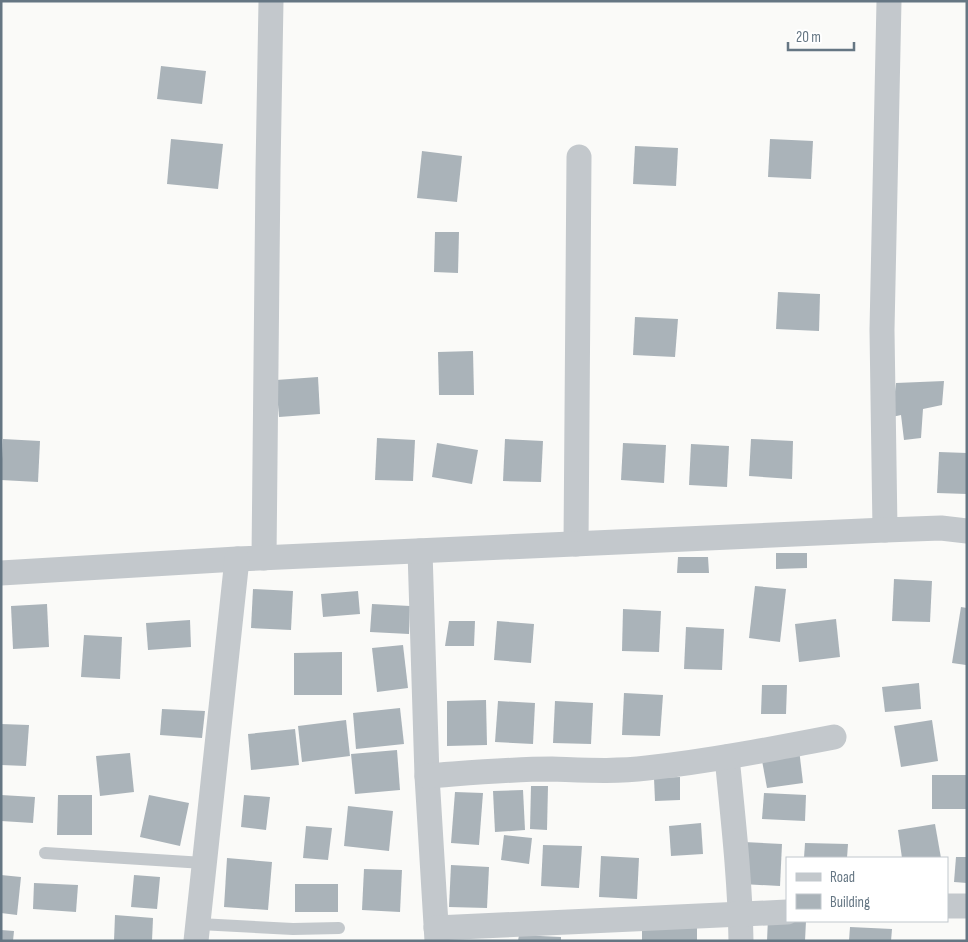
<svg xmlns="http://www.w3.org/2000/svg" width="968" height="942" viewBox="0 0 968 942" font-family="'Sofia Sans Condensed',sans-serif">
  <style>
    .building { fill: #aab3b9 }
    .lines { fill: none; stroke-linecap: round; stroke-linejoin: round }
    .lane { stroke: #c3c8cc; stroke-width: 12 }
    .street { stroke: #c3c8cc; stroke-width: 25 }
  </style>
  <rect width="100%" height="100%" fill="#fafaf8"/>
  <!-- building -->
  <g class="building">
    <path d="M161 66 206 71 202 104 157 99Z"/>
    <path d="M171 139 223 144 218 189 167 184Z"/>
    <path d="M770 139 813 141 811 179 768 177Z"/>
    <path d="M635 146 678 148 676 186 633 184Z"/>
    <path d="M422 151 462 156 457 202 417 198Z"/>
    <path d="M435 232H459L458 273 434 272Z"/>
    <path d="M778 292 820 294 819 331 776 329Z"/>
    <path d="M635 317 678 319 675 357 633 355Z"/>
    <path d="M473 351 474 395H439L438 352Z"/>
    <path d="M318 377 320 414 279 417 276 380Z"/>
    <path d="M944 381 942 405 923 409 921 438 904 440 901 415 892 417 896 383Z"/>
    <path d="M377 438 415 440 413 481 375 480Z"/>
    <path d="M3 439 40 441 38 482 1 480Z"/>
    <path d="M505 439 543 441 541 482 503 481Z"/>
    <path d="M751 439 793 441 792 479 749 476Z"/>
    <path d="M437 443 478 450 472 484 432 477Z"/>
    <path d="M623 443 666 445 664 483 621 480Z"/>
    <path d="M691 444 729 446 727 487 689 485Z"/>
    <path d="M939 452 967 453V494L937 493Z"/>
    <path d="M776 553H807V568L776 569Z"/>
    <path d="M678 557H708L709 573H677Z"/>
    <path d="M894 579 932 581 930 622 892 621Z"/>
    <path d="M755 586 786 589 780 642 749 638Z"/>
    <path d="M253 589 293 591 291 630 251 628Z"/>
    <path d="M358 591 360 614 323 617 321 594Z"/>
    <path d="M47 604 49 647 13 649 11 606Z"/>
    <path d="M372 604 410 606 409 634 370 632Z"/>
    <path d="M961 607 967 608 966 665 952 663Z"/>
    <path d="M623 609 661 611 659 652 622 651Z"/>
    <path d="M836 619 840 657 799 662 795 624Z"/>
    <path d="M190 620 191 647 148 650 146 623Z"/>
    <path d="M449 621H475L474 646H445Z"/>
    <path d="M497 621 534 624 531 663 494 660Z"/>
    <path d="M686 627 724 629 722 670 684 669Z"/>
    <path d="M84 635 122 637 120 679 81 677Z"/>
    <path d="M403 645 408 688 377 692 372 648Z"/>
    <path d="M342 652V695H294V653Z"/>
    <path d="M919 683 921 709 885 712 882 687Z"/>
    <path d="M762 685H787L786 714H761Z"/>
    <path d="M624 693 663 695 660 736 622 735Z"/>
    <path d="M486 700 487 745 447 746V701Z"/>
    <path d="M498 701 535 703 533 744 495 742Z"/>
    <path d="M555 701 593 703 591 744 553 743Z"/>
    <path d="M400 708 404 744 356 749 353 713Z"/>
    <path d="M162 709 205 711 202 738 160 735Z"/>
    <path d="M346 720 350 756 302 762 298 726Z"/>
    <path d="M932 720 938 761 901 767 894 726Z"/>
    <path d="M1 724 29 725 26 766 1 765Z"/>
    <path d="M295 729 299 765 251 770 248 734Z"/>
    <path d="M799 749 803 783 767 788 761 755Z"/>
    <path d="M397 750 400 790 355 794 351 754Z"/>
    <path d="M130 753 134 792 100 796 96 756Z"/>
    <rect x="932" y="775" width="35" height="34"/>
    <path d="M680 777V800L655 801 654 778Z"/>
    <path d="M531 786H548L547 830 530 829Z"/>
    <path d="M523 790 525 830 495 832 493 791Z"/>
    <path d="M455 792 483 793 479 845 451 843Z"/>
    <path d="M764 793 806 795 805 821 762 819Z"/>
    <path d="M1 795 35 797 33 823 1 821Z"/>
    <path d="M58 795H92V835H57Z"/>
    <path d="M149 795 189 803 180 846 140 837Z"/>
    <path d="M244 795 270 797 266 830 241 827Z"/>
    <path d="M348 806 393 811 389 851 344 846Z"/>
    <path d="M701 823 703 854 671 856 669 826Z"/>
    <path d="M935 824 941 858H902L898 830Z"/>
    <path d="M306 826 332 828 328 860 303 858Z"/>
    <path d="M504 835 532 838 529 864 501 860Z"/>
    <path d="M744 842 782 844 780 886 742 884Z"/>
    <path d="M805 843 848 844 847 858H804Z"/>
    <path d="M543 845 582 846 579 888 541 886Z"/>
    <path d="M601 856 639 858 637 899 599 897Z"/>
    <path d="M956 857H967V883L954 882Z"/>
    <path d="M227 858 272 862 268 910 224 907Z"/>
    <path d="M451 865 489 867 487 908 449 907Z"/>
    <path d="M364 869 402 870 400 912 362 910Z"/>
    <path d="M1 875 21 877 17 915 1 913Z"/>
    <path d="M134 875 160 877 157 909 131 907Z"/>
    <path d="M34 883 78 885 76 912 33 909Z"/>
    <rect x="295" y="884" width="43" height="28"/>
    <path d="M115 915 153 918 152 941H114Z"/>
    <path d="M768 918 787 921H806L805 941H767Z"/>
    <path d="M642 920 697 921V941H642Z"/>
    <path d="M850 927 892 929 891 941H849Z"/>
    <path d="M1 930 14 931 13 941H1Z"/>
    <path d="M519 935 561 937V941H518Z"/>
  </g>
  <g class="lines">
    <!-- lane -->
    <g class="lane">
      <path d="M45 853 204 863"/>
      <path d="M199 924 293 929 339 928"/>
    </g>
    <!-- street -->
    <g class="street">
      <path d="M885 530 882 330 889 1"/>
      <path d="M576 544 579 157"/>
      <path d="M420 551 427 776 437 941"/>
      <path d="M264 558 268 170 271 1"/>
      <path d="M1 573 237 559 885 530 941 528 967 531"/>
      <path d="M727 757C733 818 740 879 741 941"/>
      <path d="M427 776C469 773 510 769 552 769 584 770 615 772 647 768 710 761 772 749 834 737"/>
      <path d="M947 906H967"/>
      <path d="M436 928 787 912"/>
      <path d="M196 941 237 559"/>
    </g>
  </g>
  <!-- border -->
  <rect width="968" height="942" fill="none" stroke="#657683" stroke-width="5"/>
  <!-- legend -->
  <rect x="786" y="857" width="162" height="65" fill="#ffffff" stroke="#c1c8cd"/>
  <rect x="796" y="873" width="25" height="8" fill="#c3c8cc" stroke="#c1c8cd"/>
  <text x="830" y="882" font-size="15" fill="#657683">Road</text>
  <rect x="796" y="894" width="25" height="15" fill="#aab3b9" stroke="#c1c8cd"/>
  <text x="830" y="907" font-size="15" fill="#657683">Building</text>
  <!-- scale -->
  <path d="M788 42v8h66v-8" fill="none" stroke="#657683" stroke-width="2.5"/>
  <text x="796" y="42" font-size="15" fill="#657683" stroke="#ffffff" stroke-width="4" paint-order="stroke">20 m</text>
</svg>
